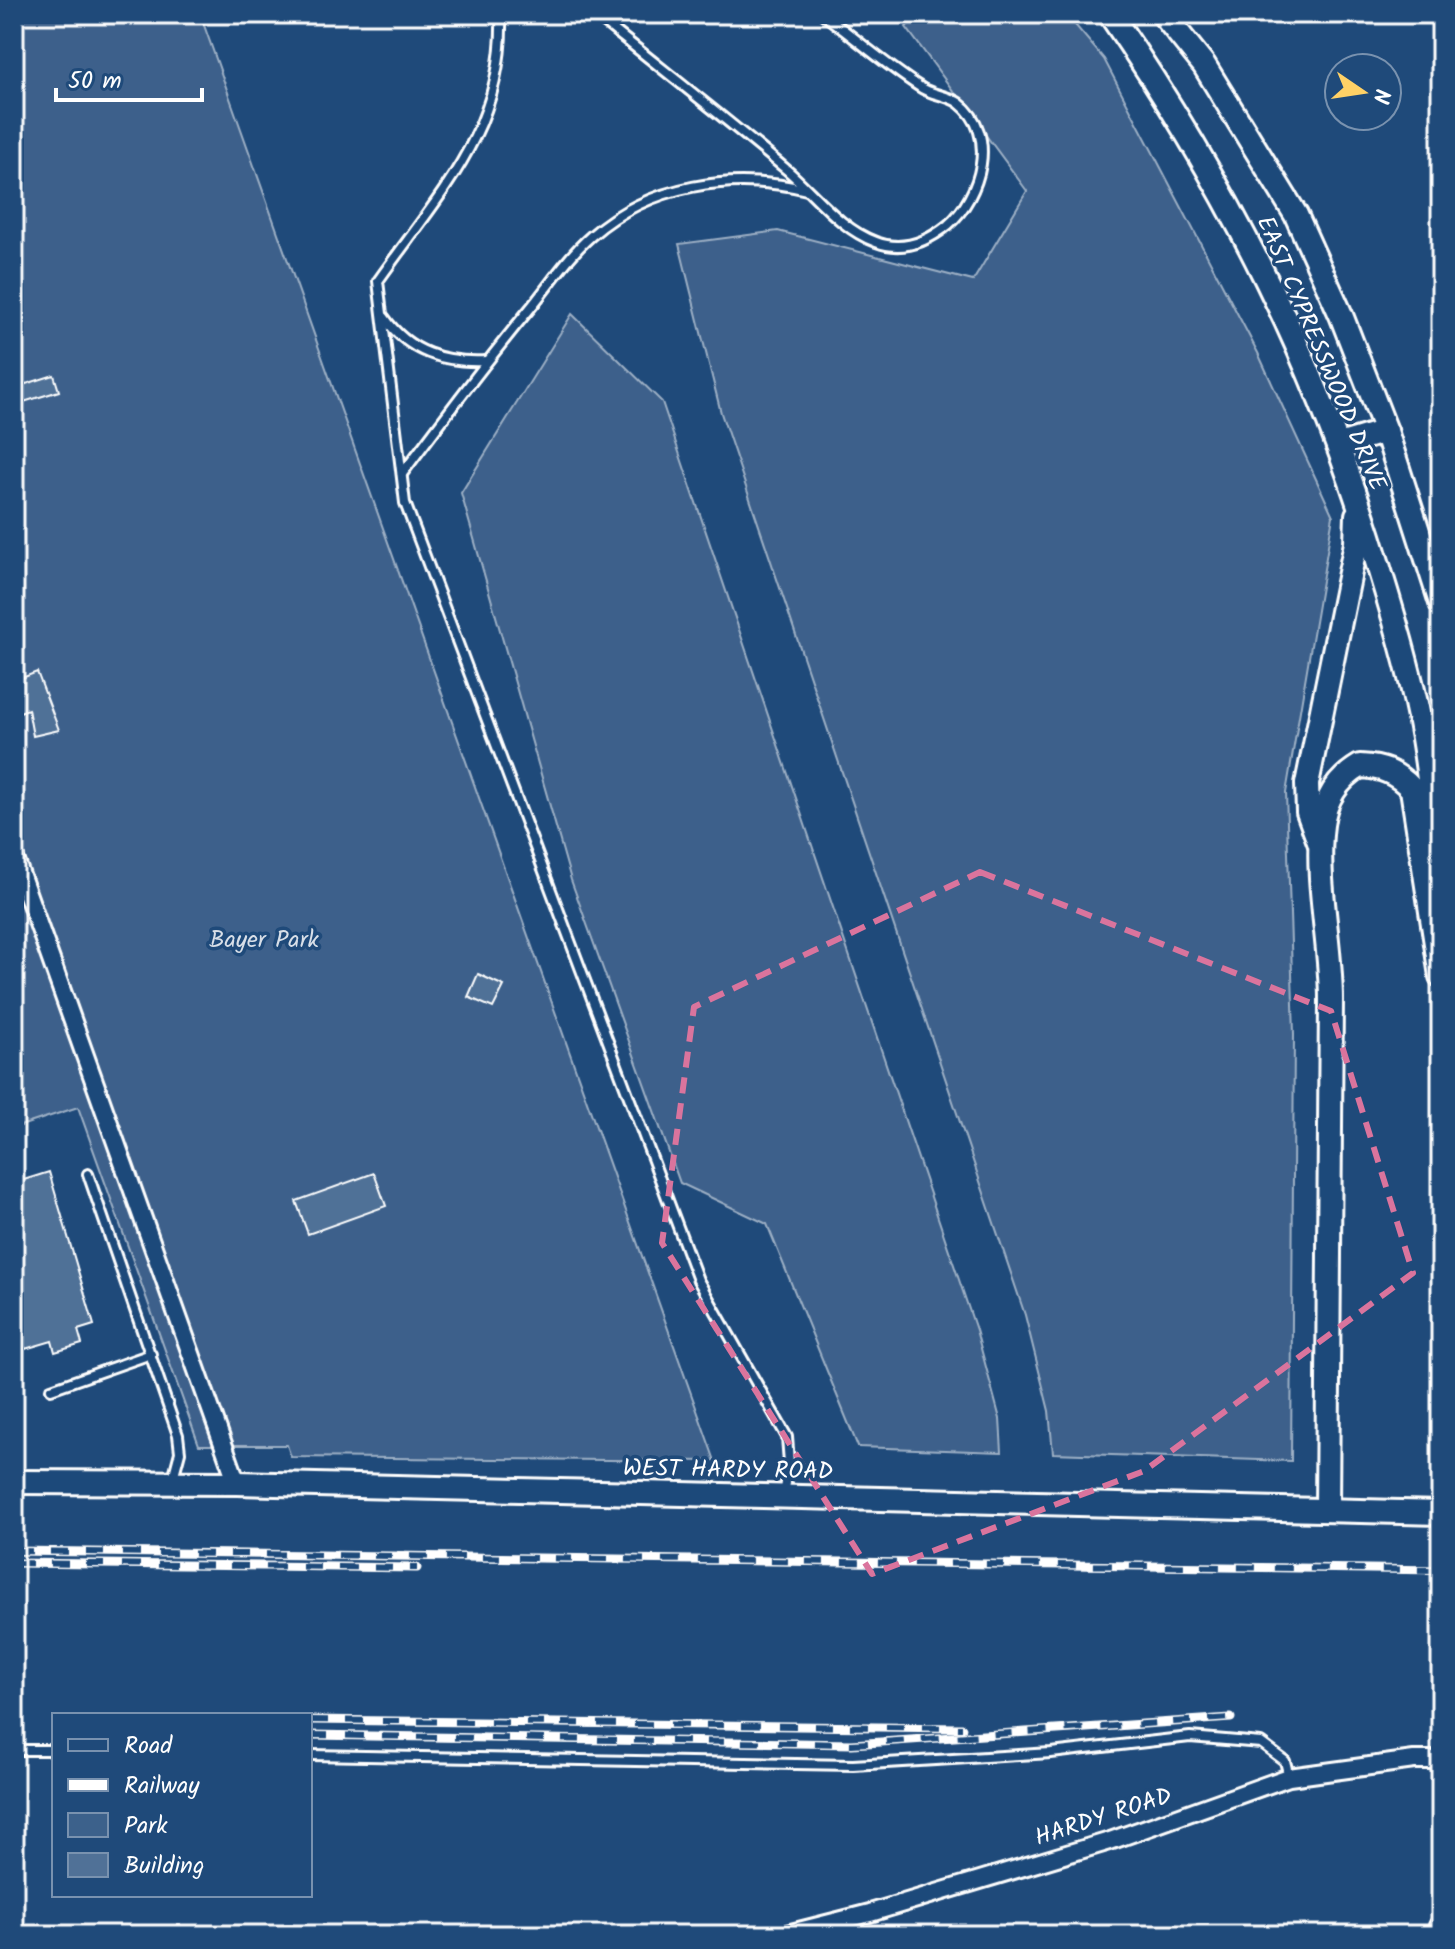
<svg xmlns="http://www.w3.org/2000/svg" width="1455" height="1949" viewBox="0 0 1455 1949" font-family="Kalam,sans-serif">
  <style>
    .green { fill: #3c618b; stroke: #9eb0c5; stroke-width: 2 }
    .building { fill: #507197; stroke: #fff; stroke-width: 2 }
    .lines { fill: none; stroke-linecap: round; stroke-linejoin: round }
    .lane-casing { stroke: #fff; stroke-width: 14 }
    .street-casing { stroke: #fff; stroke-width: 22 }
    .secondary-casing { stroke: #fff; stroke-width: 28 }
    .lane { stroke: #1f4a7a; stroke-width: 8 }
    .street { stroke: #1f4a7a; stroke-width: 16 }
    .secondary { stroke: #1f4a7a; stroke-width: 22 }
    .rail-casing { stroke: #fff; stroke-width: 9 }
    .rail { stroke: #1f4a7a; stroke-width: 6; stroke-dasharray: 18; stroke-linecap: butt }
    .marked { fill: none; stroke: #da749d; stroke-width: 6; stroke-dasharray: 16 10; stroke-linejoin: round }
    .labels { text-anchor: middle; stroke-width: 7; stroke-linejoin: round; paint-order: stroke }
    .street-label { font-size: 24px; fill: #fff; stroke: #1f4a7a }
    .park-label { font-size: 24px; fill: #d8dfe8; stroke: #1f4a7a }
  </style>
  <rect width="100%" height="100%" fill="#1f4a7a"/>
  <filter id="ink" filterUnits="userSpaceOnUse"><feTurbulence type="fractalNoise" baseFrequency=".0125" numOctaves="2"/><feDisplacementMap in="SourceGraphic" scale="16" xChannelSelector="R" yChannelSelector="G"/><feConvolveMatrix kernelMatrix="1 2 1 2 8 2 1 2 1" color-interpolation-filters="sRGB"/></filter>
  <g filter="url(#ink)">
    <!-- green -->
    <g class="green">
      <path d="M14 14H200L715 1461 291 1457 287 1445H199L78 1107 14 1128Z"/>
      <path d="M918 14H1066L1104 59 1258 353 1333 516 1286 793 1294 1034 1291 1461 1053 1453 1049 1411 1025 1315 721 413 679 244 778 231 973 281 1027 191 906 27Z"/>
      <path d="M572 314 662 402 976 1330 1000 1419 1002 1452 858 1447 767 1224 680 1183 571 880 461 493Z"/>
    </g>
    <!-- building -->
    <g class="building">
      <path d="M54 375 59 391 14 405V378L26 384Z"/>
      <path d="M37 672 59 730 33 736 28 709 14 714V681Z"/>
      <path d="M478 974 504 986 493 1008 468 997Z"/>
      <path d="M49 1172 94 1325 78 1330 82 1344 55 1352 52 1341 25 1349 14 1314V1183Z"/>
      <path d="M374 1173 386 1206 308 1234 296 1201Z"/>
    </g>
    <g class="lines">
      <defs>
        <g id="lane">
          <path d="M501 14C505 128 440 193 378 281L405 503 698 1280 787 1437 789 1463 784 1496"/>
          <path d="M594 14C658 66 724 117 787 170 815 194 840 229 876 242 902 252 927 242 948 225 981 196 999 134 959 103 948 95 931 95 920 87 886 65 855 38 823 14"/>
          <path d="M384 317C409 353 445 363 486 361"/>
          <path d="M402 474C443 419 484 364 528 311 548 287 567 257 591 236 650 184 732 172 807 190"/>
          <path d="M88 1174 178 1435 180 1452 172 1482"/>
          <path d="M51 1389 151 1354"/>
          <path d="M14 1750H54"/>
          <path d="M310 1755 853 1765 1051 1753 1190 1737 1261 1743 1285 1761 1289 1777"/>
        </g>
        <g id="street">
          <path d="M14 856 237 1483"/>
          <path d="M783 1935 870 1913 1110 1841 1289 1777 1414 1760H1441"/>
        </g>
        <g id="secondary">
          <path d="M1110 14C1230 189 1318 365 1379 568 1396 623 1413 681 1423 738 1431 785 1435 834 1441 882"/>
          <path d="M1163 14 1204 65 1296 215 1341 315 1386 431 1441 603"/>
          <path d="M1339 445 1386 431"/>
          <path d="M1319 842 1308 812 1307 784 1356 543 1357 515"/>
          <path d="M14 1482 237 1483 1441 1513"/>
          <path d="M1327 1510C1327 1340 1331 1170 1331 1000 1331 945 1315 877 1322 825 1325 799 1338 779 1360 766 1382 767 1396 772 1412 789L1441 976"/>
          <path d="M1441 1935V1927"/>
        </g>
      </defs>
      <!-- lane casing -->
      <use href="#lane" class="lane-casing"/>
      <!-- street casing -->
      <use href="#street" class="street-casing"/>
      <!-- secondary casing -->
      <use href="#secondary" class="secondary-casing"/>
      <!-- lane -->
      <use href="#lane" class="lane"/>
      <!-- street -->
      <use href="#street" class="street"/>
      <!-- secondary -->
      <use href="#secondary" class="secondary"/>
      <defs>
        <g id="rail">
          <path d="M14 1551 1441 1570"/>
          <path d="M14 1563 417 1568"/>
          <path d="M310 1720 962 1728"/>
          <path d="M310 1735 852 1744 1231 1718"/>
        </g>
      </defs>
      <!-- rail casing -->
      <use href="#rail" class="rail-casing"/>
      <!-- rail -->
      <use href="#rail" class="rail"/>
    </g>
  </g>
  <!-- marked area -->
  <path class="marked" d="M980 872 1331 1011 1413 1273 1144 1471 872 1574 662 1243 694 1007Z"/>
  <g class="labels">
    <!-- street labels -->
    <g class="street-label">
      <text transform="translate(1322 353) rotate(67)" y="8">EAST CYPRESSWOOD DRIVE</text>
      <text transform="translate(728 1469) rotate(1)" y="8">WEST HARDY ROAD</text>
      <text transform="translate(1103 1816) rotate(-18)" y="8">HARDY ROAD</text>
    </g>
    <!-- park labels -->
    <g class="park-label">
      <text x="264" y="947">Bayer Park</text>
    </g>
  </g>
  <!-- margin -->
  <rect width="1455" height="1949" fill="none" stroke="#1f4a7a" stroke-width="48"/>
  <rect x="24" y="24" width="1407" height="1901" fill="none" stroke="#fff" stroke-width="3" filter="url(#ink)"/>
  <!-- legend -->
  <rect x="52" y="1713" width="260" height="184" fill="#1f4a7a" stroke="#7992af" stroke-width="2"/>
  <rect x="68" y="1739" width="40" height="12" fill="#1f4a7a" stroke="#7992af" stroke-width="2"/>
  <text x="124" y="1753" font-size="24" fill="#ffffff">Road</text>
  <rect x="68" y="1779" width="40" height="12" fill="#ffffff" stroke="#7992af" stroke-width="2"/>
  <text x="124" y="1793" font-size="24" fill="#ffffff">Railway</text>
  <rect x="68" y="1813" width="40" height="24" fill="#3c618b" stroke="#7992af" stroke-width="2"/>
  <text x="124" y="1833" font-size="24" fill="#ffffff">Park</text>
  <rect x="68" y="1853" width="40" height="24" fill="#507197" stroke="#7992af" stroke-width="2"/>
  <text x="124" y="1873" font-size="24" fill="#ffffff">Building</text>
  <!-- north arrow -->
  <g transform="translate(1363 92) rotate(103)"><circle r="38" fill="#1f4a7a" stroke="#7992af" stroke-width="2"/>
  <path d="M0-6L14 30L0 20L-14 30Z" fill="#ffd166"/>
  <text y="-12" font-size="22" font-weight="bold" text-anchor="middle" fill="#ffffff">N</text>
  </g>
  <!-- scale -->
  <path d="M56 88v12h146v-12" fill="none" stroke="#ffffff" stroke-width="4"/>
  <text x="68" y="88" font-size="24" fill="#ffffff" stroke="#1f4a7a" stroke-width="6" paint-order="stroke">50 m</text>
</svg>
